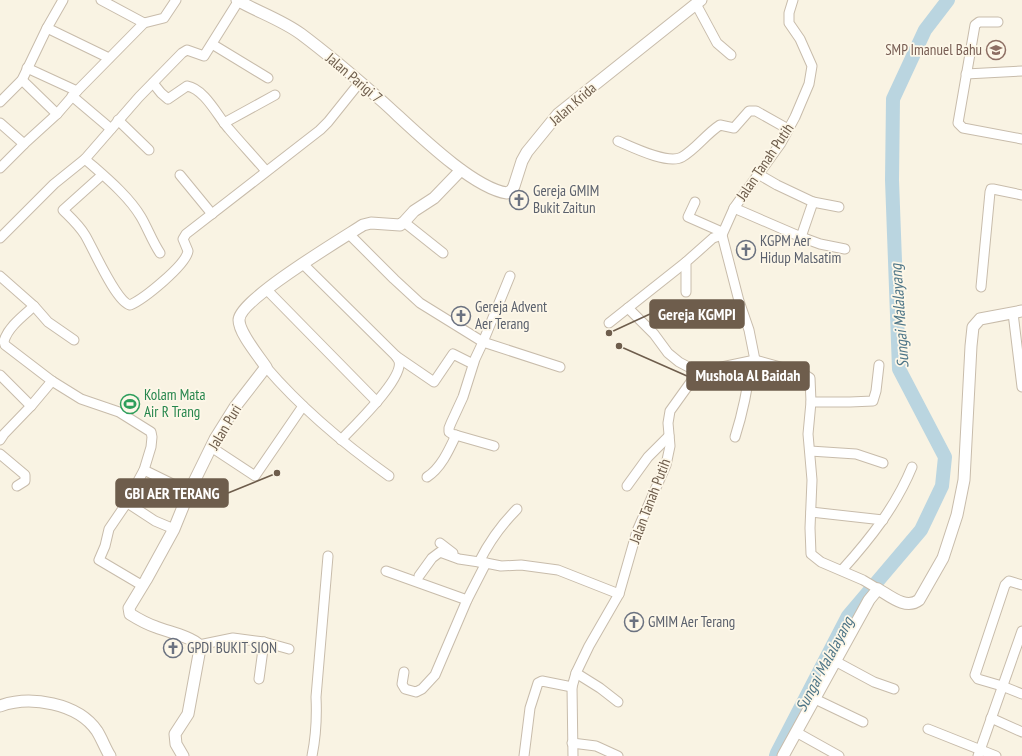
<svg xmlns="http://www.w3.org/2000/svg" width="1022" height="756" viewBox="0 0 1022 756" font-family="'PT Sans Narrow',sans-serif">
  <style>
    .water { fill: #bad5e0; stroke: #a1c3d1 }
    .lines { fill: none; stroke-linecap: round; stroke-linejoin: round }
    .river { stroke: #bad5e0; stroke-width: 14 }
    .minor-casing { stroke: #c8bcab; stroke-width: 11 }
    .tertiary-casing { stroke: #c8bcab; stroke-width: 13 }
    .minor { stroke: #fff; stroke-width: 9 }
    .tertiary { stroke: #fff; stroke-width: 11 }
    .labels { text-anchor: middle; stroke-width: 3.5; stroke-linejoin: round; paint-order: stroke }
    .education-label { font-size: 15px; fill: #785e54; stroke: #fdf7e8; text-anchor: end }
    .street-label { font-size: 15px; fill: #6e5d4c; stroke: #fdf7e8 }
    .worship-label { font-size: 15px; fill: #5b616d; stroke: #fdf7e8; text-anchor: start }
    .leisure-label { font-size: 15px; fill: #27864d; stroke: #fdf7e8; text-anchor: start }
    .water-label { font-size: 16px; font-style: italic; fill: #4c7486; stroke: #fdf7e8 }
    .leader { fill: none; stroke: #6e5d4c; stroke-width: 1.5 }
    .callout-dot { fill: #6e5d4c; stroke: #fdf7e8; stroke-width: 1.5 }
    .callout { fill: #6e5d4c; stroke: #6e5d4c; stroke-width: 1.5 }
    .callout-label { font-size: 16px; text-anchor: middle; font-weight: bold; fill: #fff }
  </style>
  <rect width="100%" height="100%" fill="#f9f3e3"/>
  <!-- water -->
  <path class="water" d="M128 394 139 398 133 413 121 409Z"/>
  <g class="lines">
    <!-- river -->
    <path class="river" d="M776 756 777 753 848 616 921 530 942 486 945 457 899 369 892 180 893 99 925 30 948 0"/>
    <defs>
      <g id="minor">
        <path d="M101 0 144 23"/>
        <path d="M696 4 717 43 731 55"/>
        <path d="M998 22H979L975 25 958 123 963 128 1022 139"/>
        <path d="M47 28 109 58"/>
        <path d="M212 44 268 78"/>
        <path d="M27 68 77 91"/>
        <path d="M966 74 1022 71"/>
        <path d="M22 80 57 114"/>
        <path d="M153 83 161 93 168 99 187 86C205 89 218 117 229 129 241 143 254 157 266 171"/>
        <path d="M72 96 111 129"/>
        <path d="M0 102 22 80 47 28 63 0"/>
        <path d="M118 120 149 150"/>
        <path d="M0 123 24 144 57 114 77 91 144 23 164 18 176 0"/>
        <path d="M224 123 275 95"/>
        <path d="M618 141C632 147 668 165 682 157 696 149 706 134 720 125L734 128 749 111H756L788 129"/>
        <path d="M0 168 24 144"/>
        <path d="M102 175 63 210C71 218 79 225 85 235 93 248 116 302 130 305 144 299 186 265 188 251L183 239 186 234 320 130 328 122 360 82"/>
        <path d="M180 175 212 214"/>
        <path d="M695 202 688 217 722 232"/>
        <path d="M813 202 839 207"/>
        <path d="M734 208 801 237 813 202 777 185 758 174"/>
        <path d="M404 222 443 253"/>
        <path d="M349 234 394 279 420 303 483 342 475 359 463 397 451 423 449 428V432L452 434 494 446"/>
        <path d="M801 237 820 244 845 249"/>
        <path d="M0 238 54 184 85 159"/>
        <path d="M160 253C152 241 148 229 141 217 128 195 104 176 85 159L139 97 182 53 187 50 204 56 239 0"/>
        <path d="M303 264 396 356C397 358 398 359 399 361 404 379 353 427 341 440"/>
        <path d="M0 276 34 306C23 316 8 327 4 341L5 345 52 381 81 399 119 412 151 432 152 437 151 447 144 470 189 492"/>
        <path d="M510 276 483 342 560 367"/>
        <path d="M981 287 990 192 991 189H993L1022 195"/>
        <path d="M267 290 377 402"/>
        <path d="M686 292V262L713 238 722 235 734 208 781 143 795 117 809 84 812 66 800 39 789 23V13L793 0"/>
        <path d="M34 306 48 322 74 340"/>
        <path d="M628 308 654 334 668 353 679 362 698 372"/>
        <path d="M1013 313 1022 387"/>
        <path d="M609 323 686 262"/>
        <path d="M396 356 434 382 453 354 473 364"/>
        <path d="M755 360 802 373 810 378 811 402 808 434 812 480 810 528 811 554 821 562 863 580 878 589"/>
        <path d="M266 367C302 409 344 444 389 476"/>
        <path d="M0 375 31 406"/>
        <path d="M811 402H850L873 401 876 391 879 365"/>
        <path d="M735 437C743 412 748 387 751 361"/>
        <path d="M0 440 4 434 31 406 52 381"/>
        <path d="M211 447 255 476 303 406"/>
        <path d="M810 451 856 454 883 463"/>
        <path d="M0 454 25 475V481L17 486"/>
        <path d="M427 477C441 468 449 450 456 435"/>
        <path d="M627 486 648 457 669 436"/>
        <path d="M126 502 155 521 174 529"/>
        <path d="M811 512 883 520"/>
        <path d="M440 543 453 553"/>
        <path d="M479 562C489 542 501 525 517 509"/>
        <path d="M842 570C870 539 896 506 912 467"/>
        <path d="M386 571 467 600 486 563 501 566 521 565 558 570 619 594"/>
        <path d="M419 576 432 558 440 552 459 559 486 563"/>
        <path d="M1022 585 1009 581 1005 585 975 675 978 679 1002 686 1022 694"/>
        <path d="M143 586 99 560 105 546 109 529 124 507 144 470"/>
        <path d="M199 645 233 638 264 642 289 649"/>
        <path d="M835 661 874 682 894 689"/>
        <path d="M404 672 402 684 405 689 416 692 422 689 435 675 467 600"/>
        <path d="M576 673 600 688 618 702"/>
        <path d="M259 679 264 642"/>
        <path d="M815 699 863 722"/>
        <path d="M991 718 1022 732"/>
        <path d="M928 729 996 756"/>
        <path d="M796 732 839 756"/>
        <path d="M572 743 596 746 618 756"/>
        <path d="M312 756C316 736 317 717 316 697L328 556"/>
        <path d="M524 756 530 708 538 683 542 681 572 687"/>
        <path d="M573 756 572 687 576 673 589 646 619 594 637 531 666 465 670 446 668 423 670 411 698 372 755 360 749 330 739 301 722 235"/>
        <path d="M978 756 1022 631"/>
      </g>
      <g id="tertiary">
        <path d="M237 0C258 12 282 20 301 34 329 55 357 79 383 102 411 127 471 188 507 193L512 190 514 186 522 161 527 152 558 114 701 0"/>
        <path d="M0 706C30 695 78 703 97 731 102 739 105 748 110 756"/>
        <path d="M183 756 176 744 175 734 188 714 199 654V645C190 636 168 632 156 627 147 624 138 619 130 614L129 608 146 580 174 529 189 492 215 439 235 407 266 367C258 355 239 333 239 320 239 300 343 238 363 225L371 223 400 225 404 222 414 211 434 198 461 170"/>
        <path d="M783 756 869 600 878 589C890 596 906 610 919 600L943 558 957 515 964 480 971 346 973 327 980 319 1022 311"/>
      </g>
    </defs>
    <!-- minor casing -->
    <use href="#minor" class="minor-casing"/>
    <!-- tertiary casing -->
    <use href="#tertiary" class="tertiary-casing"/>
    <!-- minor -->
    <use href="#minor" class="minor"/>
    <!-- tertiary -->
    <use href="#tertiary" class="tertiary"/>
  </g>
  <!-- icons -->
  <defs>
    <symbol id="school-ring" viewBox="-11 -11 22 22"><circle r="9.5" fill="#fdf7e8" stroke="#8d6e63" stroke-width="1.5"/><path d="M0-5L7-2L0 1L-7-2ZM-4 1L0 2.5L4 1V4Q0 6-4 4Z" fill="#8d6e63"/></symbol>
    <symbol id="church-ring" viewBox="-11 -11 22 22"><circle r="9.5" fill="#fdf7e8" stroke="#6b7280" stroke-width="1.5"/><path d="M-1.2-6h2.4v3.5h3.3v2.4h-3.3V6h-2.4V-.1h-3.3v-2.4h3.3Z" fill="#6b7280"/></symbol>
    <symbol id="stadium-ring" viewBox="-11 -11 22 22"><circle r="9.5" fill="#fdf7e8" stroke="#2e9e5b" stroke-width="1.5"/><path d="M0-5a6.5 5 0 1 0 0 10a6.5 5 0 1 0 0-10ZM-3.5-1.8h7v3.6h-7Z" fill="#2e9e5b"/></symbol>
  </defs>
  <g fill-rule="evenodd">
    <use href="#school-ring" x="985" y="39" width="22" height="22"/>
    <use href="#church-ring" x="508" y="189" width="22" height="22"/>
    <use href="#church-ring" x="735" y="239" width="22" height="22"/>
    <use href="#church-ring" x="450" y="305" width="22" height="22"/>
    <use href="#stadium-ring" x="119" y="393" width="22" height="22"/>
    <use href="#church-ring" x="623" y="611" width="22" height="22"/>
    <use href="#church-ring" x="162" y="637" width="22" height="22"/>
  </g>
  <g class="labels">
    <!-- education labels -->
    <g class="education-label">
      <text x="982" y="55">SMP Imanuel Bahu</text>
    </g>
    <!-- street labels -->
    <g class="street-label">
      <text transform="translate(354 78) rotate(40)" y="5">Jalan Parigi 7</text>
      <text transform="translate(573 104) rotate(-41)" y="5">Jalan Krida</text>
      <text transform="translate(765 162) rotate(-56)" y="5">Jalan Tanah Putih</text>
      <text transform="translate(225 427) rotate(-59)" y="5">Jalan Puri</text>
      <text transform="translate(650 501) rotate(-69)" y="5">Jalan Tanah Putih</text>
    </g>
    <!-- worship labels -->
    <g class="worship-label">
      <text x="533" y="196">Gereja GMIM<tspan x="533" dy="17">Bukit Zaitun</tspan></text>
      <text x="760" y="246">KGPM Aer<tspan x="760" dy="17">Hidup Malsatim</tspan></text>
      <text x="475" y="312">Gereja Advent<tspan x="475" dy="17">Aer Terang</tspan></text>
      <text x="648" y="627">GMIM Aer Terang</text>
      <text x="187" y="653">GPDI BUKIT SION</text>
    </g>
    <!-- leisure labels -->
    <g class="leisure-label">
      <text x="144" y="400">Kolam Mata<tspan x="144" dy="17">Air R Trang</tspan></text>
    </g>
    <!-- water labels -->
    <g class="water-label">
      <text transform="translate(899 316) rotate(-94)" y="6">Sungai Malalayang</text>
      <text transform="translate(824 664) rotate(-62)" y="6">Sungai Malalayang</text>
    </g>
  </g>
  <!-- callouts -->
  <path class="leader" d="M609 333L650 314M619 346L687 376M277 473L228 493"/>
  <g class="callout-dot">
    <circle cx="609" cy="333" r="4"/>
    <circle cx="619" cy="346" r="4"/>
    <circle cx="277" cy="473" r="4"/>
  </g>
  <g class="callout">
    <rect x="650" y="300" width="94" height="28" rx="4"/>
    <rect x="687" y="362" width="122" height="28" rx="4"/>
    <rect x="116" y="479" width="112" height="28" rx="4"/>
  </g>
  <g class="callout-label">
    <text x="697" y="320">Gereja KGMPI</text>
    <text x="748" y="381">Mushola Al Baidah</text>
    <text x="172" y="499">GBI AER TERANG</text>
  </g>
</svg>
